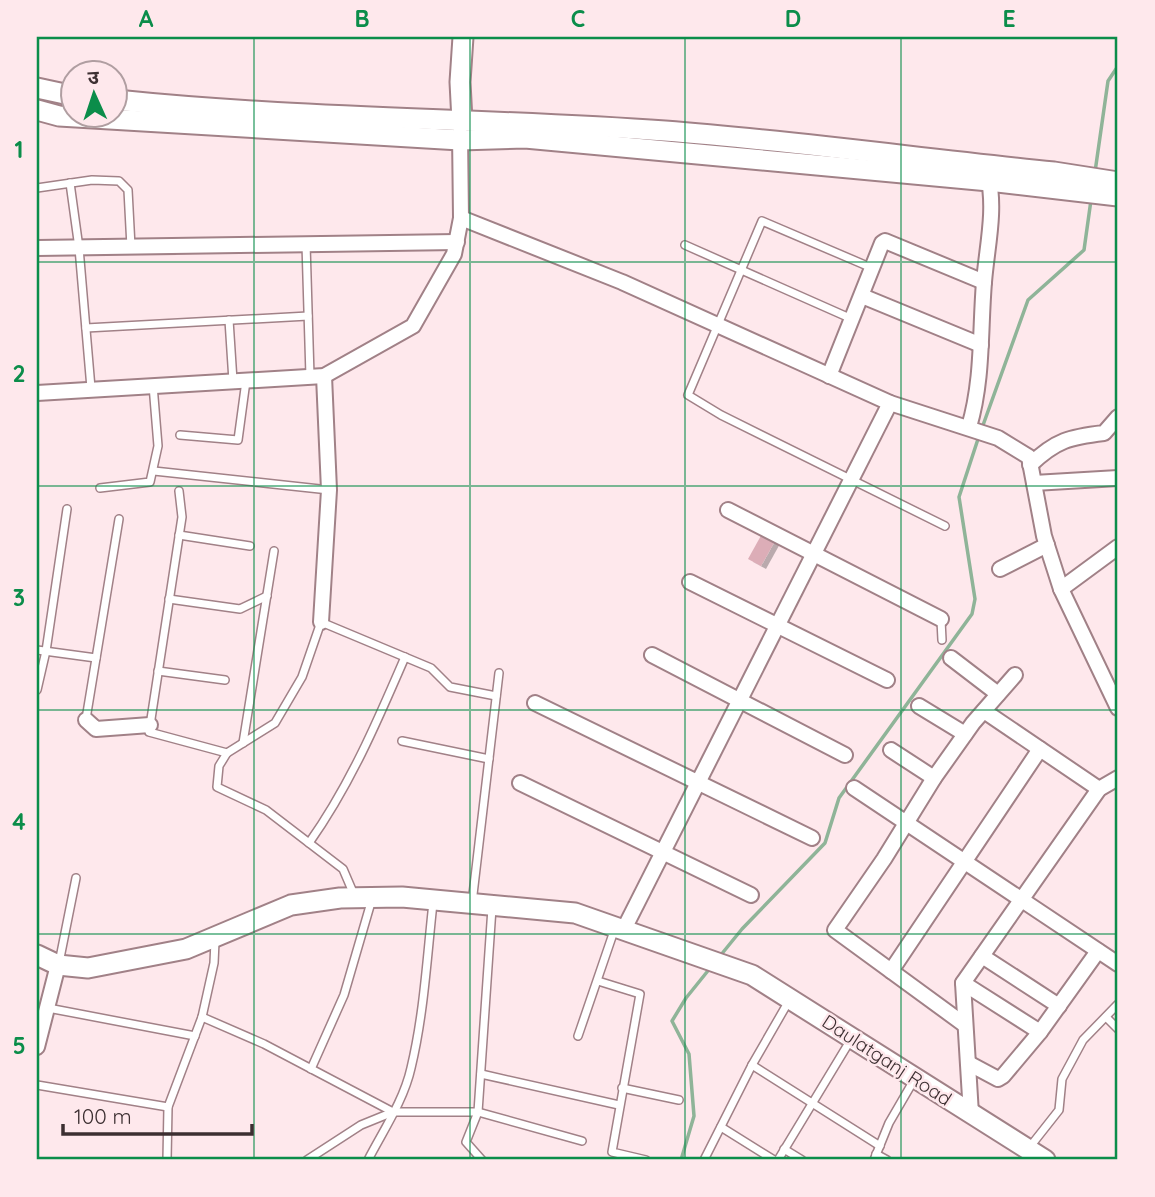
<svg xmlns="http://www.w3.org/2000/svg" width="1155" height="1197" viewBox="0 0 1155 1197" font-family="Quicksand,'Noto Sans Devanagari',sans-serif">
  <style>
    .lines { fill: none; stroke-linecap: round; stroke-linejoin: round }
    .stream { stroke: #8fb498; stroke-width: 3.5 }
    .building { fill: #dcadb7; filter: url(#shadow) }
    .lane-casing { stroke: #a18187; stroke-width: 10 }
    .street-casing { stroke: #a18187; stroke-width: 18 }
    .secondary-casing { stroke: #a18187; stroke-width: 23 }
    .lane { stroke: #fff; stroke-width: 7 }
    .street { stroke: #fff; stroke-width: 14 }
    .secondary { stroke: #fff; stroke-width: 19 }
    .grid { fill: none; stroke: #0b8d4a; stroke-width: 2; stroke-opacity: 0.55 }
    .labels { text-anchor: middle; stroke-width: 5; stroke-linejoin: round; paint-order: stroke }
    .street-label { font-size: 19px; fill: #3c2f31; stroke: #fee8ec }
    .neatline { fill: none; stroke: #0b8d4a; stroke-width: 2.5 }
    .grid-label { font-size: 23px; text-anchor: middle; font-weight: bold; fill: #0b8d4a }
  </style>
  <defs>
    <filter id="shadow"><feDropShadow dx="5" dy="3" stdDeviation="0" flood-color="#0004"/></filter>
  </defs>
  <rect width="100%" height="100%" fill="#fee8ec"/>
  <g class="lines">
    <!-- stream -->
    <g class="stream">
      <path d="M1095 172 1108 81 1118 66"/>
      <path d="M982 428 1028 300 1084 250 1091 200"/>
      <path d="M720 956 742 929 825 843 839 798 972 614 975 599 959 497 979 436"/>
      <path d="M681 1160 694 1116 689 1054 672 1021 686 998 711 967"/>
    </g>
  </g>
  <!-- building -->
  <path class="building" d="M763 532 776 539 761 566 748 559Z"/>
  <g class="lines">
    <defs>
      <g id="lane">
        <path d="M70 183 79 248 91 388"/>
        <path d="M37 188 92 180 119 181 128 190 131 247"/>
        <path d="M306 244 310 376"/>
        <path d="M685 245 852 319"/>
        <path d="M872 268 762 221 688 395 721 415 945 526"/>
        <path d="M229 320 233 381"/>
        <path d="M86 328 308 316"/>
        <path d="M180 435 238 440 246 381"/>
        <path d="M154 471 329 490"/>
        <path d="M100 488 150 482 158 446 153 385"/>
        <path d="M179 491 182 517 149 732 227 753"/>
        <path d="M179 535 250 546"/>
        <path d="M169 599 240 609 267 596"/>
        <path d="M941 620 942 640"/>
        <path d="M37 650 96 658"/>
        <path d="M158 671 225 680"/>
        <path d="M37 690 46 651 67 509"/>
        <path d="M86 719 119 519"/>
        <path d="M402 741 489 759"/>
        <path d="M243 743 274 551"/>
        <path d="M309 843C350 785 377 722 405 657"/>
        <path d="M355 897 343 869 266 810 217 787 219 766 227 753 275 723 302 677 321 622 431 668 450 687 496 696"/>
        <path d="M472 903 499 673"/>
        <path d="M59 963 76 878"/>
        <path d="M598 981 640 994 612 1152 646 1160"/>
        <path d="M48 1008 195 1036"/>
        <path d="M202 1017 264 1044 393 1112"/>
        <path d="M1106 1017 1118 1029"/>
        <path d="M578 1036 615 928"/>
        <path d="M752 1065 880 1146"/>
        <path d="M311 1069 344 995 372 899"/>
        <path d="M481 1074 619 1105"/>
        <path d="M37 1085 168 1107"/>
        <path d="M622 1088 679 1100"/>
        <path d="M721 1127 774 1160"/>
        <path d="M1029 1148 1059 1110 1062 1079 1083 1040 1118 1004"/>
        <path d="M784 1149 802 1160"/>
        <path d="M876 1154 887 1160"/>
        <path d="M167 1160 168 1107 202 1017 214 963 215 941"/>
        <path d="M307 1160 361 1125 393 1112H478L582 1141"/>
        <path d="M368 1160C383 1131 404 1100 411 1068 424 1014 427 957 433 903"/>
        <path d="M482 1160 466 1142 478 1112 492 908"/>
        <path d="M704 1160 752 1065 790 999"/>
        <path d="M778 1160 850 1041"/>
        <path d="M874 1160 889 1123 914 1080"/>
      </g>
      <g id="street">
        <path d="M460 133 461 218 622 282 890 403 998 438 1029 457 1044 536 1061 589 1118 708"/>
        <path d="M37 248 457 242"/>
        <path d="M862 296 981 345"/>
        <path d="M829 376 882 243 885 241 984 282"/>
        <path d="M37 393 324 376 413 326 454 254 461 218"/>
        <path d="M969 427C983 380 980 331 984 282 987 246 996 211 988 175"/>
        <path d="M1030 465C1056 440 1070 437 1104 433L1118 417"/>
        <path d="M1034 483 1118 478"/>
        <path d="M728 510 941 619"/>
        <path d="M1000 569 1047 545"/>
        <path d="M690 582 887 680"/>
        <path d="M1061 589 1118 547"/>
        <path d="M321 622 329 490 324 376"/>
        <path d="M652 655 845 755"/>
        <path d="M951 658 998 694"/>
        <path d="M535 703 812 838"/>
        <path d="M919 706 965 734"/>
        <path d="M984 711 1099 789"/>
        <path d="M86 720 96 729 150 725"/>
        <path d="M891 750 934 778"/>
        <path d="M520 783 751 895"/>
        <path d="M854 788 1118 964"/>
        <path d="M624 929 890 403"/>
        <path d="M982 956 1059 1006"/>
        <path d="M891 971 1040 749"/>
        <path d="M963 983 1040 1032"/>
        <path d="M965 1025 835 930 884 859 934 778 973 723 1015 675"/>
        <path d="M37 1047 58 965"/>
        <path d="M968 1063 998 1079 1003 1076 1040 1032 1098 951"/>
        <path d="M971 1114 963 983 1099 789 1118 778"/>
      </g>
      <g id="secondary">
        <path d="M37 88 74 96"/>
        <path d="M116 100C298 119 482 118 665 131 795 141 924 159 1054 172L1118 182"/>
        <path d="M37 110 59 116 460 140 525 138 989 181 1118 196"/>
        <path d="M462 121 460 82 463 37"/>
        <path d="M37 955 58 965 88 968 186 949 291 905 340 898 402 897 575 913 752 975 1045 1160"/>
      </g>
    </defs>
    <!-- lane casing -->
    <use href="#lane" class="lane-casing"/>
    <!-- street casing -->
    <use href="#street" class="street-casing"/>
    <!-- secondary casing -->
    <use href="#secondary" class="secondary-casing"/>
    <!-- lane -->
    <use href="#lane" class="lane"/>
    <!-- street -->
    <use href="#street" class="street"/>
    <!-- secondary -->
    <use href="#secondary" class="secondary"/>
  </g>
  <!-- grid -->
  <path class="grid" d="M254 37V1160M470 37V1160M685 37V1160M901 37V1160M37 262H1118M37 486H1118M37 710H1118M37 934H1118"/>
  <g class="labels">
    <!-- street labels -->
    <g class="street-label">
      <text transform="translate(887 1060) rotate(33)" y="7">Daulatganj Road</text>
    </g>
  </g>
  <!-- border -->
  <rect width="1155" height="1197" fill="none" stroke="#fee8ec" stroke-width="77"/>
  <!-- north arrow -->
  <g transform="translate(94 94) rotate(357)"><circle r="33" fill="#fee8ec" stroke="#b09ea1" stroke-width="2"/>
  <path d="M0-5L12 26L0 18L-12 26Z" fill="#0b8d4a"/>
  <text y="-10" font-size="19" font-weight="bold" text-anchor="middle" fill="#3c2f31">उ</text>
  </g>
  <!-- scale -->
  <path d="M63 1124v10h189v-10" fill="none" stroke="#3c2f31" stroke-width="3.5"/>
  <text x="74" y="1124" font-size="21" fill="#3c2f31" stroke="#fee8ec" stroke-width="5" paint-order="stroke">100 m</text>
  <rect x="38" y="38" width="1078" height="1120" class="neatline"/>
  <g class="grid-label">
    <text x="146" y="27">A</text>
    <text x="362" y="27">B</text>
    <text x="578" y="27">C</text>
    <text x="793" y="27">D</text>
    <text x="1009" y="27">E</text>
    <text x="19" y="158">1</text>
    <text x="19" y="382">2</text>
    <text x="19" y="606">3</text>
    <text x="19" y="830">4</text>
    <text x="19" y="1054">5</text>
  </g>
</svg>
